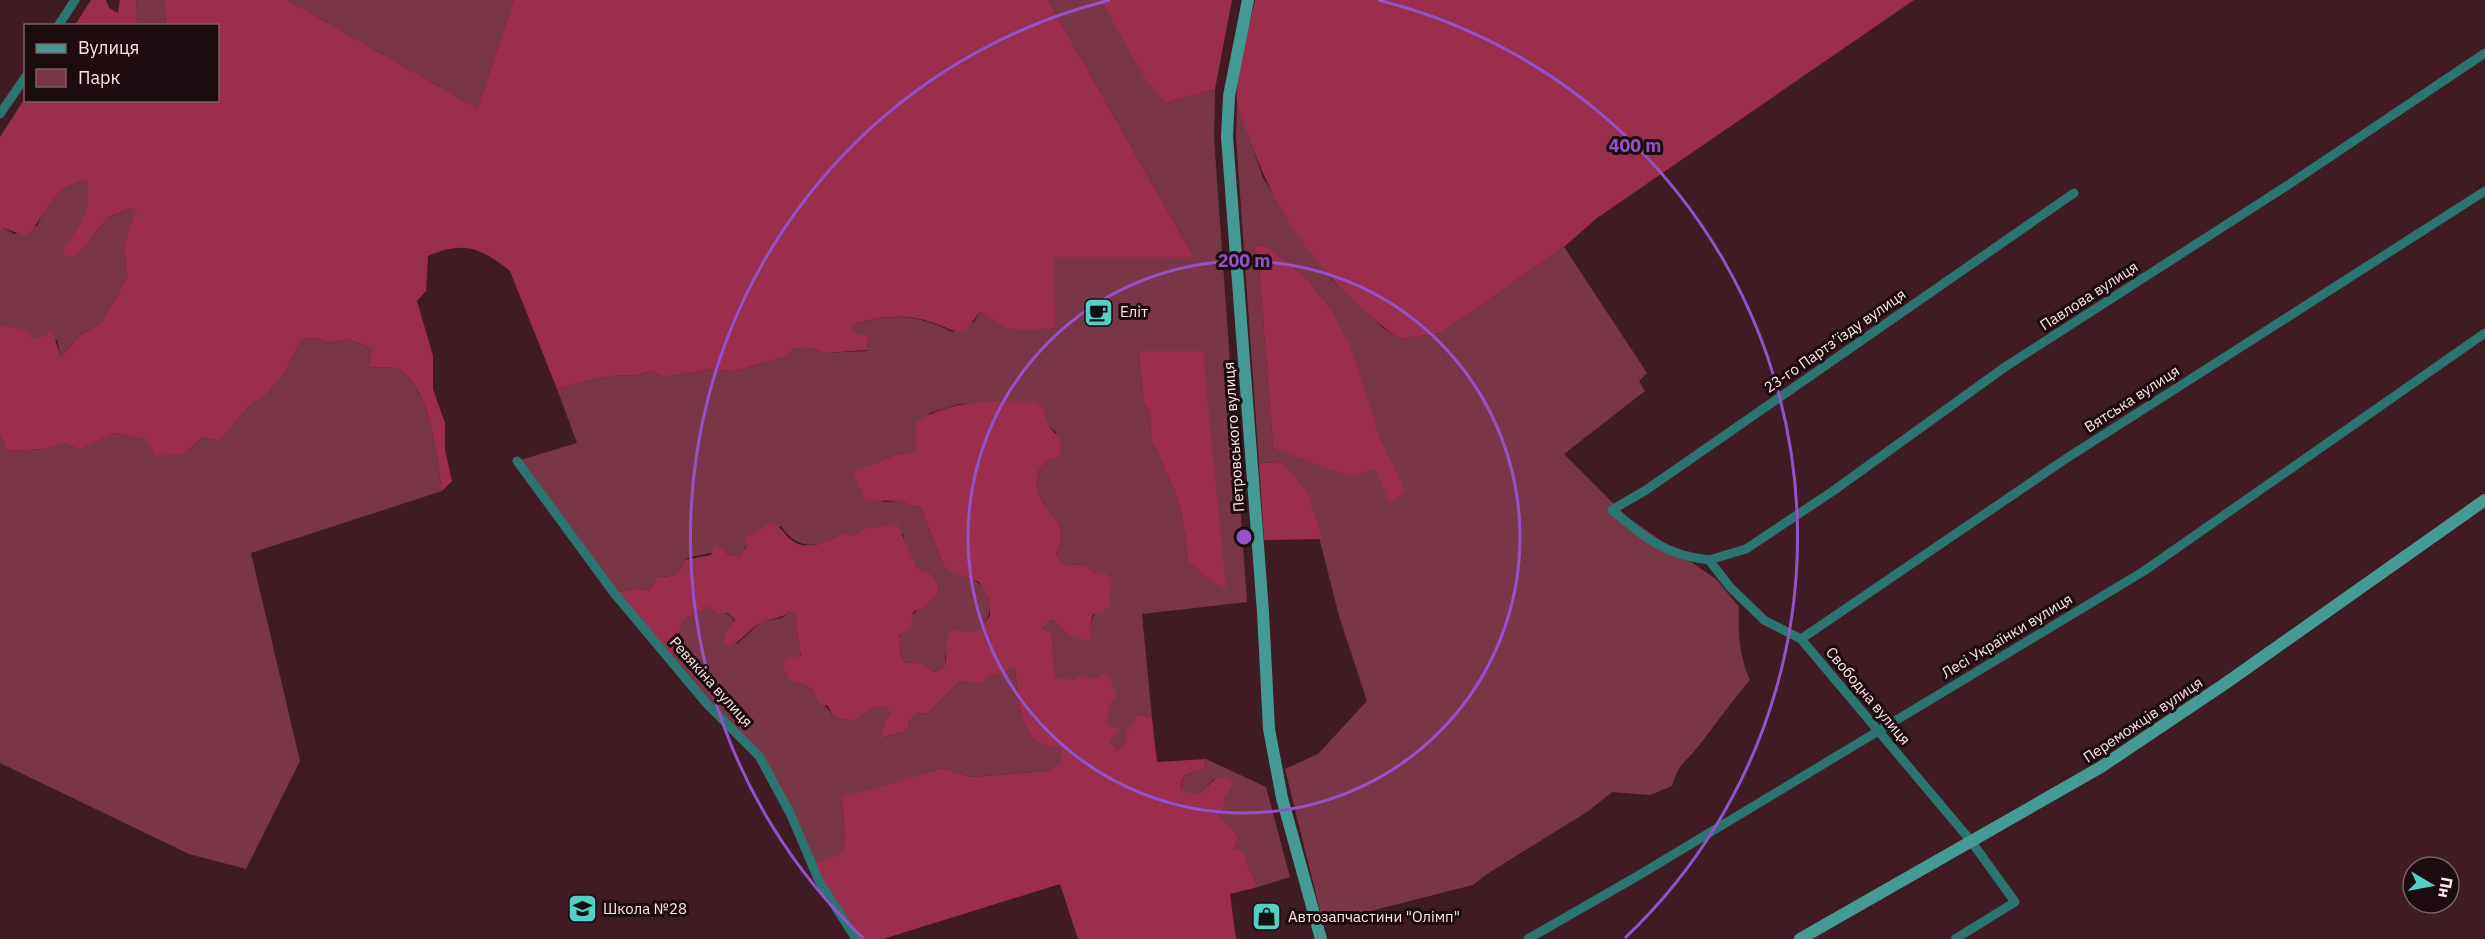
<svg xmlns="http://www.w3.org/2000/svg" width="2485" height="939" viewBox="0 0 2485 939" font-family="'IBM Plex Sans',sans-serif">
  <style>
    .green { fill: #793646; fill-rule: evenodd }
    .forest { fill: #9a2e4c }
    .lines { fill: none; stroke-linecap: round; stroke-linejoin: round }
    .minor { stroke: #2a756f; stroke-width: 9 }
    .secondary { stroke: #459b93; stroke-width: 12 }
    .ring { fill: none; stroke: #9551c7; stroke-width: 3 }
    .labels { text-anchor: middle; stroke-width: 6; stroke-linejoin: round; paint-order: stroke }
    .street-label { font-size: 15px; fill: #ffe4e8; stroke: #1c0c0f }
    .poi-label { font-size: 15px; fill: #ffe4e8; stroke: #1c0c0f; text-anchor: start }
    .centre { fill: #9551c7; stroke: #1c0c0f; stroke-width: 3 }
    .ring-label { font-size: 18px; text-anchor: middle; font-weight: bold; fill: #9551c7; stroke: #1c0c0f; stroke-width: 6; stroke-linejoin: round; paint-order: stroke }
  </style>
  <rect width="100%" height="100%" fill="#401b24"/>
  <!-- green -->
  <g class="green">
    <path d="M136 0H164L166 25H138Z"/>
    <path d="M288 0H514L477 108Z"/>
    <path d="M1048 0H1101L1166 103 1215 89 1214 137 1247 602 1142 614 1152 718 1138 714 1126 743 1117 751 1110 741 1106 717 1109 707 1096 679 1055 680 1052 635 1042 628 1049 620 1058 624 1066 634 1090 625C1095 608 1108 597 1113 579L1106 573H1096L1086 565 1063 564 1056 553C1074 517 1043 518 1038 489 1037 483 1038 476 1039 470L1049 460 1056 432 1049 426 1045 410 1011 401 959 404 930 413 917 439 916 451 895 455 853 472 884 502 898 501 921 508 943 565C977 581 1007 590 980 631L965 632 945 655V666L934 672 920 662 905 663C886 625 916 615 939 592 938 577 932 572 917 568L906 548 903 534 854 536 844 532C821 548 798 552 781 526L747 545 739 556H729L723 548C709 556 693 554 684 560 679 576 674 576 658 577L648 591 639 588 614 593 517 461 577 443 557 389 590 380 620 375 634 376 651 371 664 377 712 369 732 372 785 357 794 348H809L825 353 867 351 868 335H859L849 326C886 313 917 313 952 332L974 322 980 312 989 316 1054 328V257H1194ZM1138 352 1212 582 1188 562 1182 516 1175 492 1151 439 1150 413 1144 402Z"/>
    <path d="M1237 103 1263 178 1331 279 1382 327 1400 339 1442 333 1564 247 1647 373 1639 381 1645 391 1564 454 1626 516 1717 580 1739 607C1738 634 1739 655 1750 680 1731 702 1715 725 1697 748 1683 765 1679 763 1672 786L1650 795 1612 792 1587 812 1487 874 1473 885 1323 923 1285 769 1318 754 1367 701 1339 616 1307 490 1283 462 1259 463 1236 137ZM1265 245 1309 280 1330 308 1379 435 1405 492 1375 469 1273 448 1259 268 1254 246Z"/>
    <path d="M86 181 90 197 84 219 75 233 78 255 107 218 131 208 138 210 129 227 124 246 127 278 101 323 80 335 61 357 57 340 32 339 14 329 0 325V233L3 228 14 234 37 226C49 202 59 184 86 181Z"/>
    <path d="M317 338 329 343 346 339 372 348 368 368C376 368 389 366 396 369 430 384 437 458 442 491L251 553 300 761 246 869 189 854 0 763V434L6 451 45 449 64 443 80 450 114 433 147 439 164 453H184L204 437 220 441 251 404 266 396 284 373 302 339Z"/>
    <path d="M710 607C736 615 735 618 737 644L761 622 782 618 789 612 797 614 795 623 801 657 789 680 811 688C817 700 827 705 833 717L854 721 874 706H883L891 713 884 722 883 738 908 730 909 721 917 713 927 714 960 681 981 685 988 677 1015 668C1018 691 1018 734 1043 745 1048 748 1056 748 1061 749V762L1048 771 971 777 943 768 841 799 845 829 844 853 812 864 759 756 674 666 673 654 681 644C675 623 690 613 710 607Z"/>
    <path d="M1206 759 1266 787 1290 877 1258 887C1253 874 1246 866 1244 853L1234 848 1239 838C1233 825 1224 824 1218 814L1223 807 1224 800 1233 782 1227 777 1213 780 1200 793 1191 795 1181 789C1183 772 1188 774 1203 770Z"/>
  </g>
  <!-- forest -->
  <g class="forest">
    <path d="M91 0H106L109 8 118 13 120 0H136L138 25H75Z"/>
    <path d="M164 0H288L477 108 514 0H1048L1194 257H1054L1055 328 1024 330 1007 328 980 312 965 331C953 332 950 329 939 325 909 313 879 315 850 326L859 335H868L867 350 825 353 809 348H794L785 357 732 372 712 369 664 377 651 371 634 376 620 375 590 380 557 389 510 271C480 247 463 241 428 256L426 291 417 301 433 356V389L445 423V450L452 481 442 491C437 458 430 383 396 369 388 366 376 368 368 368L372 348 346 339 329 343 317 338 302 339 284 373 266 396 251 404 220 441 204 437 184 453 156 456 146 439 114 433 80 450 64 443 45 449 6 451 0 434V325L26 330 32 339 41 338 52 331 61 357 80 335 101 323 127 278 124 246 129 227 137 211 131 208 107 218 78 255 65 257 64 247C81 226 93 207 86 181 50 185 49 215 26 236L3 228 0 233V137L25 98 26 100H218V26L166 25Z"/>
    <path d="M1101 0H1232L1215 89 1166 103 1144 77Z"/>
    <path d="M1255 0H1914L1597 218 1564 247 1442 333 1400 339C1329 290 1277 218 1249 138 1245 127 1239 115 1237 103 1234 86 1250 22 1255 0Z"/>
    <path d="M1265 245 1309 280 1330 308 1351 347 1379 435 1406 492 1389 503 1375 469 1351 477 1273 448 1259 268 1254 246Z"/>
    <path d="M1138 351H1203L1226 589 1212 582 1188 562 1182 516 1175 492 1151 439 1150 413 1144 402Z"/>
    <path d="M1034 401 1045 410 1049 426 1061 441 1059 457 1049 460 1039 470C1038 476 1037 483 1038 489 1043 518 1074 517 1056 553L1063 564 1086 565 1096 573H1106L1113 579 1109 594 1111 603 1103 613 1093 614 1090 625 1091 642 1066 634 1058 624 1050 620 1042 628 1052 634 1055 679 1067 678 1073 680 1080 675 1096 679 1102 673 1108 674 1117 696C1109 706 1105 713 1109 726L1120 729 1110 741 1117 751 1126 743V732L1138 714 1152 718 1157 762 1206 759 1203 770C1188 774 1182 772 1181 789 1204 802 1202 785 1220 777H1227L1234 782 1224 800V807L1218 814C1224 824 1233 825 1239 838L1234 848 1244 852C1246 866 1253 874 1258 887L1230 894 1236 939H1078L1060 884 883 939H856L812 864 844 852 845 829 841 798 943 768 971 777 1048 771 1061 762V749C1056 748 1048 748 1043 745 1018 734 1018 692 1015 668L988 677 981 685 960 681 927 714 917 713 909 721 908 730 882 738 884 722 891 713 883 706 874 707 854 721 833 717 828 706 820 704 811 688 789 680 783 666 786 658 801 656 795 623 797 614 789 612C780 619 773 618 763 622 751 626 743 642 728 646L724 643 725 632 735 620 728 613 718 614 710 607C690 613 675 623 681 644L673 654 674 666 614 593 639 588 648 591 658 577C674 576 679 576 684 560L711 555 714 545 723 548 729 556H739L747 546 745 537 771 523C782 527 782 531 789 538 804 553 830 542 844 532L854 536 863 529 897 524 917 568C932 572 938 577 939 592L925 607 913 612 911 629 899 634 900 652 905 663 920 662 934 672 945 666 947 640 952 629 965 632 980 630 990 615V599L979 582 952 572 943 565 921 508 898 501 866 500 852 472 895 455 916 451V423C949 399 994 401 1034 401Z"/>
    <path d="M1283 462 1307 490 1322 539 1264 540 1259 463Z"/>
  </g>
  <g class="lines">
    <!-- minor -->
    <g class="minor">
      <path d="M58 26 75 0"/>
      <path d="M0 114 26 76"/>
      <path d="M517 461 614 593 707 704 759 756 790 813 819 881 856 939"/>
      <path d="M1709 560 1746 549 1833 491 2005 367 2288 185 2485 53"/>
      <path d="M1801 639 2067 458 2485 191"/>
      <path d="M1528 939 1641 874 2144 571 2485 333"/>
      <path d="M1955 939 2015 902 1971 841 1801 639 1764 620 1730 587 1709 560C1665 555 1645 538 1612 510L1646 490 2074 193"/>
    </g>
    <!-- secondary -->
    <g class="secondary">
      <path d="M1248 0 1229 96 1227 137 1263 612 1269 729 1282 798 1321 939"/>
      <path d="M1800 939 2101 767 2226 683 2485 500"/>
    </g>
  </g>
  <!-- distance rings -->
  <g class="ring">
    <circle cx="1244" cy="537" r="276"/>
    <path d="M863 938A553 553 0 0 1 1110 0M1378 0A553 553 0 0 1 1625 938"/>
  </g>
  <!-- icons -->
  <defs>
    <symbol id="cafe-square" viewBox="-11 -11 22 22"><rect x="-9" y="-9" width="18" height="18" rx="4" fill="#56cec3" stroke="#1c0c0f"/><path d="M-5.5-4.5H6V0H3Q3 3.5 0 3.5H-2.5Q-5.5 3.5-5.5 0ZM3-3.2v2h1.7v-2ZM-6 4.5H4V6H-6Z" fill="#111"/></symbol>
    <symbol id="school-square" viewBox="-11 -11 22 22"><rect x="-9" y="-9" width="18" height="18" rx="4" fill="#56cec3" stroke="#1c0c0f"/><path d="M0-5L7-2L0 1L-7-2ZM-4 1L0 2.5L4 1V4Q0 6-4 4Z" fill="#111"/></symbol>
    <symbol id="shop-square" viewBox="-11 -11 22 22"><rect x="-9" y="-9" width="18" height="18" rx="4" fill="#56cec3" stroke="#1c0c0f"/><path d="M-5-2.5h2.3a2.7 3.5 0 0 1 5.4 0H5L5.5 6h-11ZM-1.5-2.5h3a1.5 2.3 0 0 0-3 0Z" fill="#111"/></symbol>
  </defs>
  <g fill-rule="evenodd">
    <use href="#cafe-square" x="1082" y="296" width="33" height="33"/>
    <use href="#school-square" x="566" y="892" width="33" height="33"/>
    <use href="#shop-square" x="1250" y="900" width="33" height="33"/>
  </g>
  <g class="labels">
    <!-- street labels -->
    <g class="street-label">
      <text transform="translate(2089 296) rotate(-33)" y="5">Павлова вулиця</text>
      <text transform="translate(1835 341) rotate(-35)" y="5">23-го Партз’їзду вулиця</text>
      <text transform="translate(2132 399) rotate(-33)" y="5">Вятська вулиця</text>
      <text transform="translate(1234 437) rotate(-94)" y="5">Петровського вулиця</text>
      <text transform="translate(2007 636) rotate(-31)" y="5">Лесі Українки вулиця</text>
      <text transform="translate(711 682) rotate(48)" y="5">Ревякіна вулиця</text>
      <text transform="translate(1868 696) rotate(50)" y="5">Свободна вулиця</text>
      <text transform="translate(2143 720) rotate(-34)" y="5">Переможців вулиця</text>
    </g>
    <!-- poi labels -->
    <g class="poi-label">
      <text x="1120" y="317">Еліт</text>
      <text x="603" y="914">Школа №28</text>
      <text x="1288" y="922">Автозапчастини "Олімп"</text>
    </g>
  </g>
  <circle cx="1244" cy="537" r="9" class="centre"/>
  <g class="ring-label">
    <text x="1635" y="152">400 m</text>
    <text x="1244" y="267">200 m</text>
  </g>
  <!-- legend -->
  <rect x="24" y="24" width="195" height="78" fill="#1c0c0f" stroke="#776266" stroke-width="1.5"/>
  <rect x="36" y="44" width="30" height="9" fill="#459b93" stroke="#776266" stroke-width="1.5"/>
  <text x="78" y="54" font-size="18" fill="#ffe4e8">Вулиця</text>
  <rect x="36" y="69" width="30" height="18" fill="#793646" stroke="#776266" stroke-width="1.5"/>
  <text x="78" y="84" font-size="18" fill="#ffe4e8">Парк</text>
  <!-- north arrow -->
  <g transform="translate(2431 885) rotate(100)"><circle r="28" fill="#1c0c0f" stroke="#776266" stroke-width="1.5"/>
  <path d="M0-4.5L10 22L0 15L-10 22Z" fill="#56cec3"/>
  <text y="-9" font-size="16" font-weight="bold" text-anchor="middle" fill="#ffe4e8">Пн</text>
  </g>
</svg>
